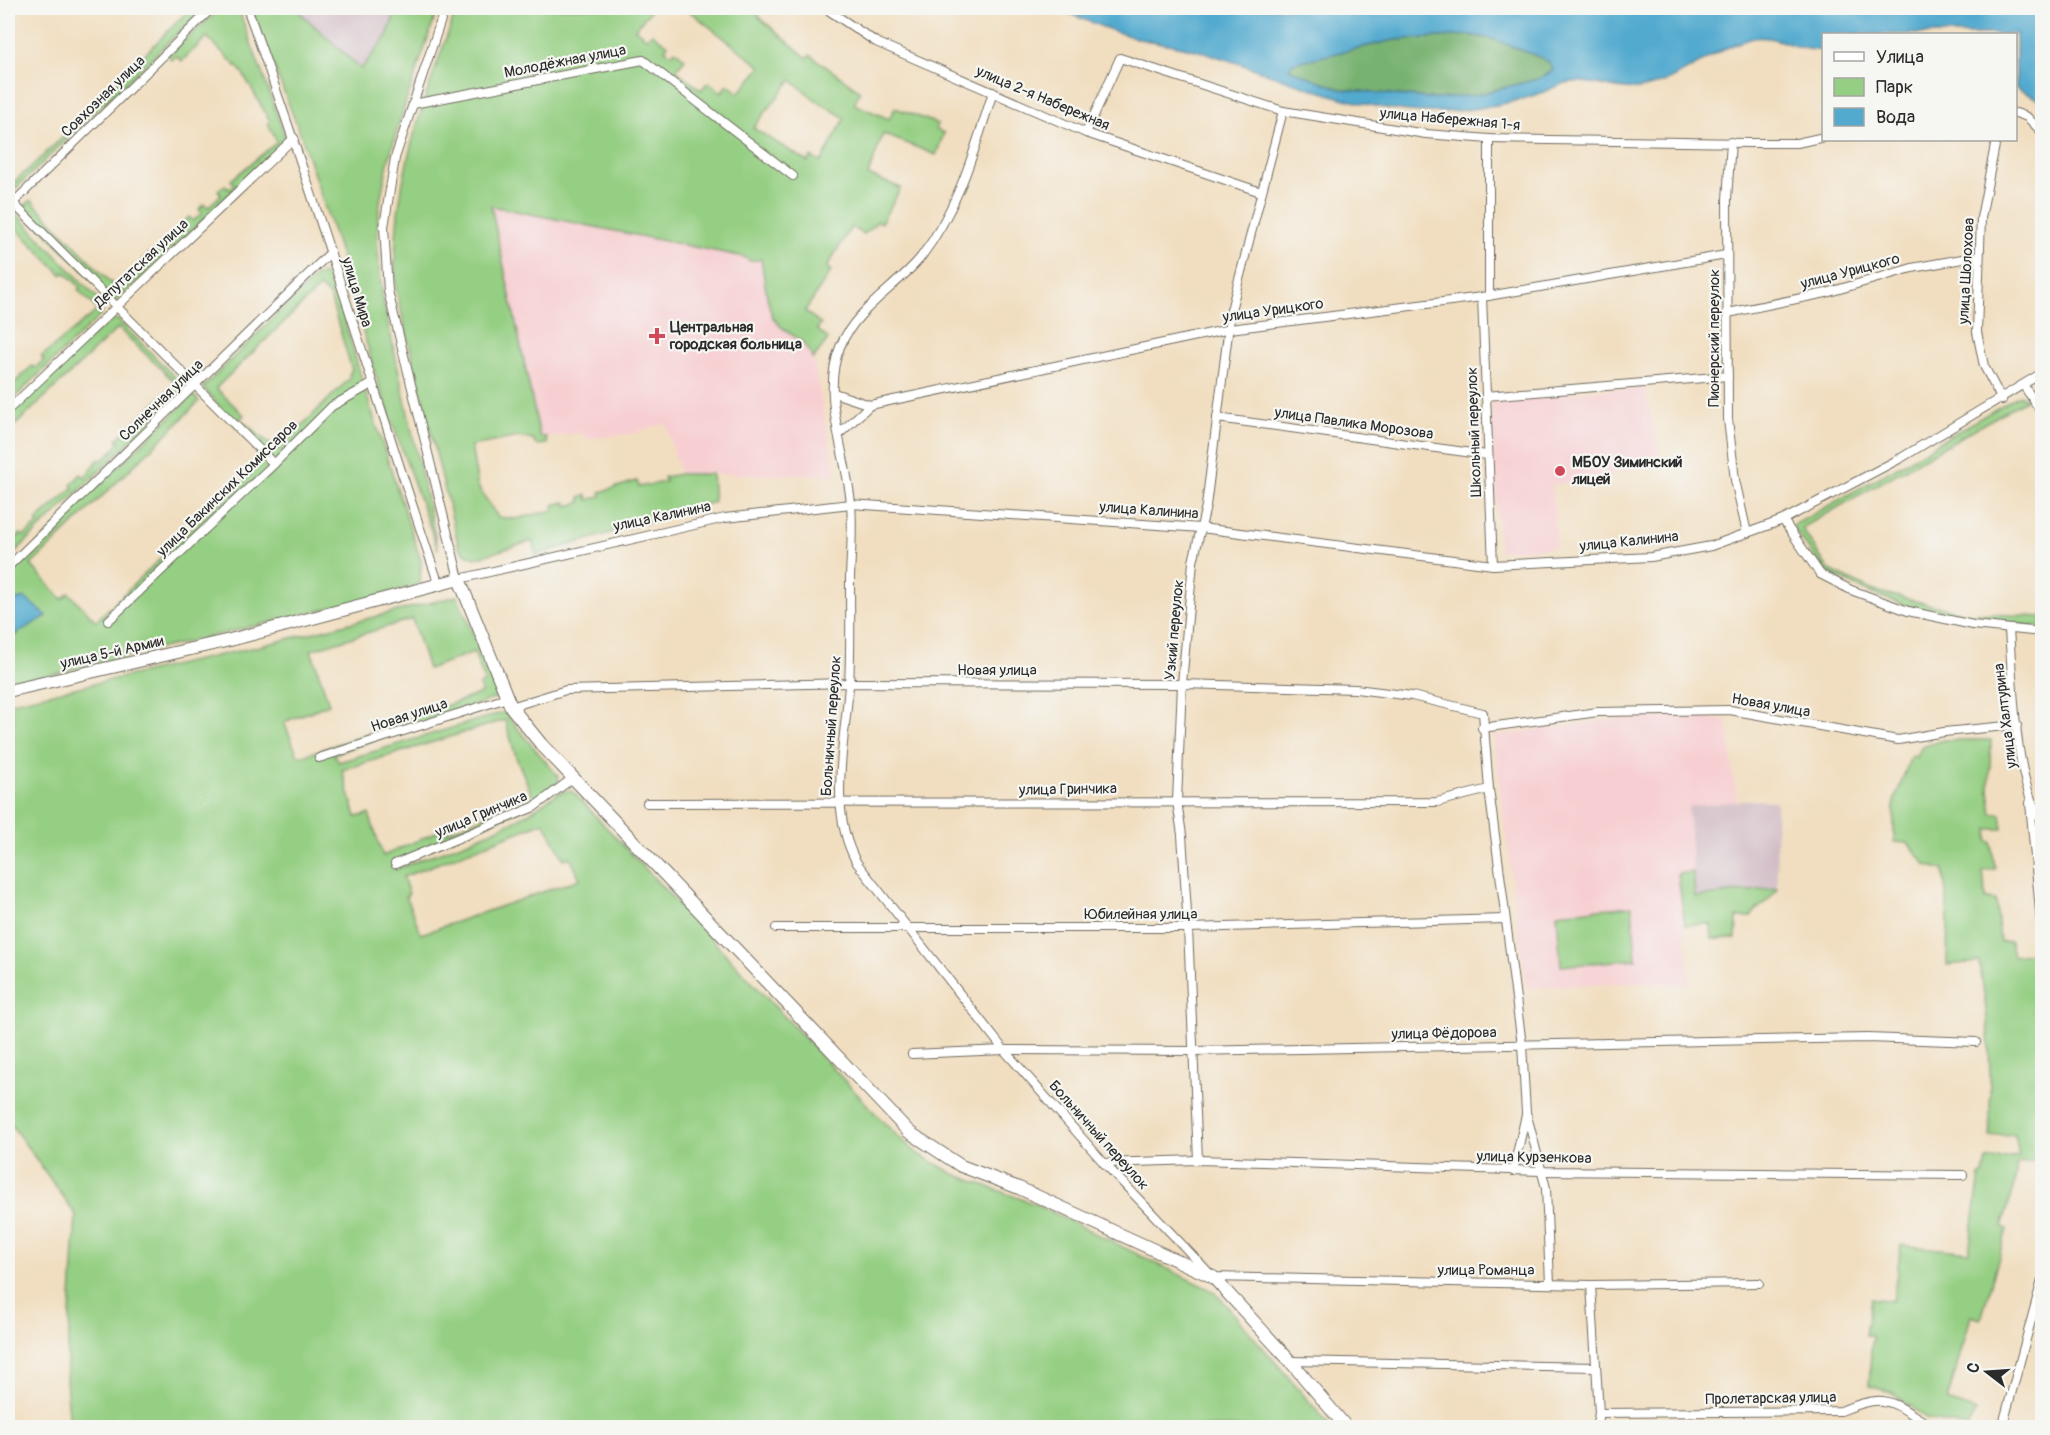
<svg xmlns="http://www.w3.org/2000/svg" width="2050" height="1435" viewBox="0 0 2050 1435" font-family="Pangolin,sans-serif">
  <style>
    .built { fill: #f7cfd2 }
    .industrial { fill: #d2bdc6 }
    .green { fill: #95cf83; stroke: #607d57; stroke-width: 1.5; fill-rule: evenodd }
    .forest { fill: #78b271; stroke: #526e4e; stroke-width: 1.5 }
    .water { fill: #53aacf; stroke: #3f6a7d; stroke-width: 1.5; fill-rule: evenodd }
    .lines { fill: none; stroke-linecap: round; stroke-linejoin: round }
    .street-casing { stroke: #706a5f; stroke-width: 10 }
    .secondary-casing { stroke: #706a5f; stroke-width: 14 }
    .street { stroke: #fff; stroke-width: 8 }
    .secondary { stroke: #fff; stroke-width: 12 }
    .poi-dot { fill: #d1495b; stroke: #f6f6f2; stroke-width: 2 }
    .labels { text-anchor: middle; stroke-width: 4.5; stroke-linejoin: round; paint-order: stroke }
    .street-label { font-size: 15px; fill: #2b2b2b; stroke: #f6f6f2 }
    .poi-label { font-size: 15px; font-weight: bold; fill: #2b2b2b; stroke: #f6f6f2; text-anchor: start }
  </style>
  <rect width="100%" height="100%" fill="#f6f6f2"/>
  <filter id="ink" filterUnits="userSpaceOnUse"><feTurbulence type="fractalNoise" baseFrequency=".0167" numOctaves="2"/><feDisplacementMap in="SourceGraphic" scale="12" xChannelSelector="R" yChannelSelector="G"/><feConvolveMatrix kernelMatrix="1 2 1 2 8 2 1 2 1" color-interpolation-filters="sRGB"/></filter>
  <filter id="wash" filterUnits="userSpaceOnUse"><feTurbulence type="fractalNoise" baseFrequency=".008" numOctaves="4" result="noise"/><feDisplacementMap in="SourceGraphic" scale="24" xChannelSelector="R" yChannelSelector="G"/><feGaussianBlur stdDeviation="1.35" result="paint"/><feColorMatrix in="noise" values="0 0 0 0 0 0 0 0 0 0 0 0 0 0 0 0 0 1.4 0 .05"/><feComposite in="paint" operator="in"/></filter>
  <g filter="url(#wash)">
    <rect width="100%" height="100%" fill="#f1dec0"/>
    <!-- built -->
    <g class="built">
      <path d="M491 206 744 257 750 261 761 259 784 329 806 343 813 359 836 475 680 474 666 424 639 430 640 433 584 439 583 433 540 438Z"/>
      <path d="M1644 387 1662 461 1602 477 1552 485 1557 547 1499 551 1491 407 1499 398Z"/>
      <path d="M1696 716 1727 721 1737 802 1688 807 1693 872 1678 874 1690 985 1625 983 1526 988 1493 736 1616 719Z"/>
    </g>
    <!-- industrial -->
    <g class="industrial">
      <path d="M295 8H397L387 36 361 70Z"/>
      <path d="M1746 800 1776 801 1777 888 1695 897 1688 807Z"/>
    </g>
    <!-- green -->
    <g class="green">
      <path d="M191 8H204L11 193 8 190V177L14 182C76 128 132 66 191 8Z"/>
      <path d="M221 8H238L287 141 115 302 22 209 31 200 116 288 145 265 142 260 154 250 157 253 166 245 163 241 189 217 193 221 202 213 199 209 204 204 208 207 221 195 218 190 225 185 228 189 234 184 231 180 277 142 268 124 270 121 242 72 207 37 182 61 176 56 171 60 168 55Z"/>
      <path d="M251 8H295L361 69 387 36 397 8H438C416 76 386 146 378 218 376 245 380 273 383 300L438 550 378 383 343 262 302 138Z"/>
      <path d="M457 8H653L635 29 647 38 652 33 668 45 665 50 672 54 675 50 685 59 676 70 701 90 708 82 722 92 727 84 739 93 761 67 688 10 755 8 760 12 758 16 807 58 810 55 860 91 854 104 889 119 895 108 938 124 936 130 944 133 936 155 883 134 868 175 901 188 881 223 878 221 864 234 851 227 827 267 831 271 805 311 821 324 817 329 828 339 813 359C801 332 789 339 774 319 767 309 764 274 761 259L750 261 744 257 491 206 540 437H546L547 444 536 445 533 440 519 437 471 446 478 487 498 517 515 519 554 510 553 505 566 502 567 506 581 502 580 497 587 495 588 500 601 496 600 492 637 481 639 487 665 482 664 477 680 474H712L714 502 536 555 532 541 476 558 466 554 459 547 396 290C389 186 423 103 457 8ZM791 80 817 101 845 118 821 162 811 157 808 162 753 128Z"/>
      <path d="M8 205 103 304 102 314 8 404V389L32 366 35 368 44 360 41 357 98 310 78 290 80 287 65 272 62 275 8 220Z"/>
      <path d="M322 274 333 282 367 397 421 561 420 583 416 586 359 601 8 685V638L18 634 25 598 8 602V572L193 395 199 401 178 423 31 565 62 599 69 593 96 621 220 501 223 503 264 459 203 387 316 276ZM320 287 330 297 352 370 349 374 350 378 277 450 240 419 244 415 216 388Z"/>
      <path d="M110 319 118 320 183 385 184 390 8 559V552L12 548 9 545 21 534 24 536 38 524 36 521 73 488 71 485 81 474 85 477 99 459 102 461 120 443 117 439 176 383 118 328 8 432V416Z"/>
      <path d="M2019 395 2027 399 1802 528 1828 569 1871 590 1976 616 1977 613 2042 617V627L1974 621 1901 604 1868 592 1825 572 1792 526 1901 465Z"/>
      <path d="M457 596 498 692 496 698 334 754 339 762 504 712 558 776 559 781 530 806 392 864 394 870C438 852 486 837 527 814 540 807 557 789 572 791L891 1130 918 1154 954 1174 1035 1204 1215 1292 1331 1427H70L66 1381 76 1215 8 1120V703L260 646ZM412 619 428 669 474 652 485 682 479 685 482 693 303 756 297 754 284 722 329 704 311 650ZM505 720 516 757 533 797 447 832 445 828 383 856 369 814 356 817 342 770ZM544 822 564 859 570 857 580 879 421 934 406 896 409 894 403 877Z"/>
      <path d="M1944 740H1991L1989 790 1992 814H2001L2003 829H1988V841L1991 842 1995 869 1983 871 1986 899 1996 900 2000 942 2010 941 2013 956 2042 952V1095L2036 1097 2042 1130V1160L2017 1163 2015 1181 2002 1227 2007 1229 1981 1319 1971 1316 1947 1401 1976 1411 1968 1427 1927 1419 1891 1392 1869 1386 1872 1336 1865 1335 1871 1298 1893 1301 1901 1245 1969 1252 1980 1175 1984 1174 1987 1160 2019 1156 2015 1134 1990 1136C1991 1077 1990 1020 1979 962L1947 965 1948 918 1944 870 1926 865 1908 843 1894 842V802L1911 756 1916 757 1922 747Z"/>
      <path d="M1693 872 1695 897 1777 888C1771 901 1759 904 1751 917H1737L1736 938 1712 939 1711 924 1685 925 1678 874Z"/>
      <path d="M1632 906 1636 959 1561 966 1557 913Z"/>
    </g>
    <!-- forest -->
    <path class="forest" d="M1469 35 1493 39 1542 58 1549 62 1553 70 1541 78 1476 95 1437 99 1340 89 1289 69 1292 63 1394 40Z"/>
    <!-- water -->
    <g class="water">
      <path d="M1056 8H2042V101L2016 88V34H1824L1823 50C1796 52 1776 32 1749 39 1711 50 1678 84 1638 89 1615 92 1594 79 1571 82 1561 83 1551 89 1541 93 1516 102 1484 108 1457 111 1364 120 1285 75 1199 51 1178 45 1157 43 1136 38 1109 31 1082 19 1056 8ZM1469 35 1493 39 1542 58 1549 62 1553 70 1541 78 1476 95 1437 99 1340 89 1289 69 1293 63 1394 40Z"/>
      <path d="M25 598 47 616 8 638V602Z"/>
    </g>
  </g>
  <g filter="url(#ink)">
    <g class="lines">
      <defs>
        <g id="street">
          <path d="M247 8C316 198 374 393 439 585"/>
          <path d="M445 8 395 158 384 227 388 291 459 579 725 518 851 504 1201 528 1493 565 1651 557 1711 546 1783 520 1901 458 2042 373"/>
          <path d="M825 8 876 42 1086 133 1261 192"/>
          <path d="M993 92C974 151 959 207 921 257 896 288 856 308 840 347 820 396 847 454 851 504 853 528 851 553 850 577 850 613 851 649 849 685 845 744 827 810 857 863L1004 1050 1104 1163 1213 1277 1591 1285 1759 1283"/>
          <path d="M413 104 643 60 793 176"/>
          <path d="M2016 113 2027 117 2042 132"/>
          <path d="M1086 133 1120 58 1283 111 1426 134 1489 139 1748 143H1797L1824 137"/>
          <path d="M1489 139V296"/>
          <path d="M1996 140 1981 218 1977 332 1984 366 2002 400"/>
          <path d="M1731 142 1727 199 1728 419 1735 480 1747 533"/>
          <path d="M8 198 274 464"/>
          <path d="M13 203 212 8"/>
          <path d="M1482 297 1493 565"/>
          <path d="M1728 313 1826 293 1912 268 1979 256"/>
          <path d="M2024 386 2042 413"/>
          <path d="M834 393 870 405"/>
          <path d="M1486 396 1728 376"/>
          <path d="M8 410 294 138"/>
          <path d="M1217 418 1487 455"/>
          <path d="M839 434 870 405 1230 329 1482 297 1726 255"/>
          <path d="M1783 520 1820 574 1851 590 1908 611 1973 625 2042 632"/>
          <path d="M10 565 330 253"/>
          <path d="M108 621 274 464 332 406 372 384"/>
          <path d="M2009 630C2013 680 2014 783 2042 821"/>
          <path d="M511 707 566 690 849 683 1182 684 1356 689 1412 696 1483 713 1489 789 1522 1045 1526 1112 1546 1188 1550 1284"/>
          <path d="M1482 728 1598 712 1730 710 1898 740 1944 732 2017 725"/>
          <path d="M319 758 507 698"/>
          <path d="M647 803 1437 802 1489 789"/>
          <path d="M2030 803 2041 922"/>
          <path d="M395 864 534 807 573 778"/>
          <path d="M776 928H1188L1505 919"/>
          <path d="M912 1054 1004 1050 1193 1051 1868 1038 1976 1042"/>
          <path d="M1198 1160 1188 928 1182 835 1177 801 1182 684 1193 562 1206 506 1231 310 1283 111"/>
          <path d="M1104 1163 1198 1160 1541 1171 1963 1175"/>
          <path d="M1513 1171 1526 1115"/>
          <path d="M1591 1285 1599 1413 1596 1428"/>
          <path d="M1290 1361 1596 1367"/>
          <path d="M1599 1413 1841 1411C1891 1390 1891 1404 1935 1428"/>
          <path d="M2002 1428 2042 1280"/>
        </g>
        <path id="secondary" d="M8 691 230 640 459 579 511 707 541 744 909 1132 961 1166 1019 1188 1213 1277 1290 1361 1347 1428"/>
      </defs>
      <!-- street casing -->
      <use href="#street" class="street-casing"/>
      <!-- secondary casing -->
      <use href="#secondary" class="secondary-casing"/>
      <!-- street -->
      <use href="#street" class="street"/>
      <!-- secondary -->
      <use href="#secondary" class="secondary"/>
    </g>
  </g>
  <!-- markers -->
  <g class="poi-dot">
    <path d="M654 327h6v6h6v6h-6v6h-6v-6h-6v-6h6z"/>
    <circle cx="1560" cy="471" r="6"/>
  </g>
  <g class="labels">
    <!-- street labels -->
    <g class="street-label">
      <text transform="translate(565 61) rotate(-11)" y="5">Молодёжная улица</text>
      <text transform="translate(103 96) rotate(-44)" y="5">Совхозная улица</text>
      <text transform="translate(1043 98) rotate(23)" y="5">улица 2-я Набережная</text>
      <text transform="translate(1450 119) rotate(5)" y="5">улица Набережная 1-я</text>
      <text transform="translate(141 263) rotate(-43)" y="5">Депутатская улица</text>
      <text transform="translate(1850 271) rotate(-15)" y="5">улица Урицкого</text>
      <text transform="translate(1966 271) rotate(-87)" y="5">улица Шолохова</text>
      <text transform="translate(357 292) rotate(73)" y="5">улица Мира</text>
      <text transform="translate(1273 310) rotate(-8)" y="5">улица Урицкого</text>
      <text transform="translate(1714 338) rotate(-90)" y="5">Пионерский переулок</text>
      <text transform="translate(161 400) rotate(-44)" y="5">Солнечная улица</text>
      <text transform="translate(1354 423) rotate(8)" y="5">улица Павлика Морозова</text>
      <text transform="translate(1474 432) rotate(-92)" y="5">Школьный переулок</text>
      <text transform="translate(227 488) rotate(-44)" y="5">улица Бакинских Комиссаров</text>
      <text transform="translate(1149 510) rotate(4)" y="5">улица Калинина</text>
      <text transform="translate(662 516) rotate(-12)" y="5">улица Калинина</text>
      <text transform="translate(1629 541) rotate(-6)" y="5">улица Калинина</text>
      <text transform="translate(1174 630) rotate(-85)" y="5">Узкий переулок</text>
      <text transform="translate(112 652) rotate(-13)" y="5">улица 5-й Армии</text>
      <text x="997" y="675">Новая улица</text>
      <text transform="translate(1771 705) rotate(10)" y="5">Новая улица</text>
      <text transform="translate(409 715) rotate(-18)" y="5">Новая улица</text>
      <text transform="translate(2005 716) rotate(-97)" y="5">улица Халтурина</text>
      <text transform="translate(831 726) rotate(-86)" y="5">Больничный переулок</text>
      <text transform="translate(1068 789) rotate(-1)" y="5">улица Гринчика</text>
      <text transform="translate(481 814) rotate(-23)" y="5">улица Гринчика</text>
      <text x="1141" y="919">Юбилейная улица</text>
      <text transform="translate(1444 1033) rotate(-1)" y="5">улица Фёдорова</text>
      <text transform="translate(1099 1135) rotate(48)" y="5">Больничный переулок</text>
      <text transform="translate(1534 1157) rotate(1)" y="5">улица Курзенкова</text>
      <text x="1486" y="1275">улица Романца</text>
      <text transform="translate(1771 1398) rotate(-1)" y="5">Пролетарская улица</text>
    </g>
    <!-- poi labels -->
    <g class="poi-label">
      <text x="670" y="332">Центральная<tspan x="670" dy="17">городская больница</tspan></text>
      <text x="1572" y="467">МБОУ Зиминский<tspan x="1572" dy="17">лицей</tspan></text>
    </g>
  </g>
  <!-- margin -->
  <rect width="2050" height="1435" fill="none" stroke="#f6f6f2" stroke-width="30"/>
  <!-- legend -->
  <rect x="1822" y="33" width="195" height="108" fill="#f6f6f2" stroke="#a5a5a2" stroke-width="1.5"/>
  <rect x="1834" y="52" width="30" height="9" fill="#ffffff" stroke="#a5a5a2" stroke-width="1.5"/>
  <text x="1876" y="63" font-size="18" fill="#2b2b2b">Улица</text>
  <rect x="1834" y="78" width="30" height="18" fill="#95cf83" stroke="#a5a5a2" stroke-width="1.5"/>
  <text x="1876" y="93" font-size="18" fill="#2b2b2b">Парк</text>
  <rect x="1834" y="108" width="30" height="18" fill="#53aacf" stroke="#a5a5a2" stroke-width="1.5"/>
  <text x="1876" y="123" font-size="18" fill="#2b2b2b">Вода</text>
  <!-- north arrow -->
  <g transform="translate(1987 1372) rotate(287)" stroke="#f6f6f2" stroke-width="4.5" paint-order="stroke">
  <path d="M0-4.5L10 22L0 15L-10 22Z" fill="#2b2b2b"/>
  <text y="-9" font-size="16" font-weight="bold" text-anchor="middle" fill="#2b2b2b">С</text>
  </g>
</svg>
